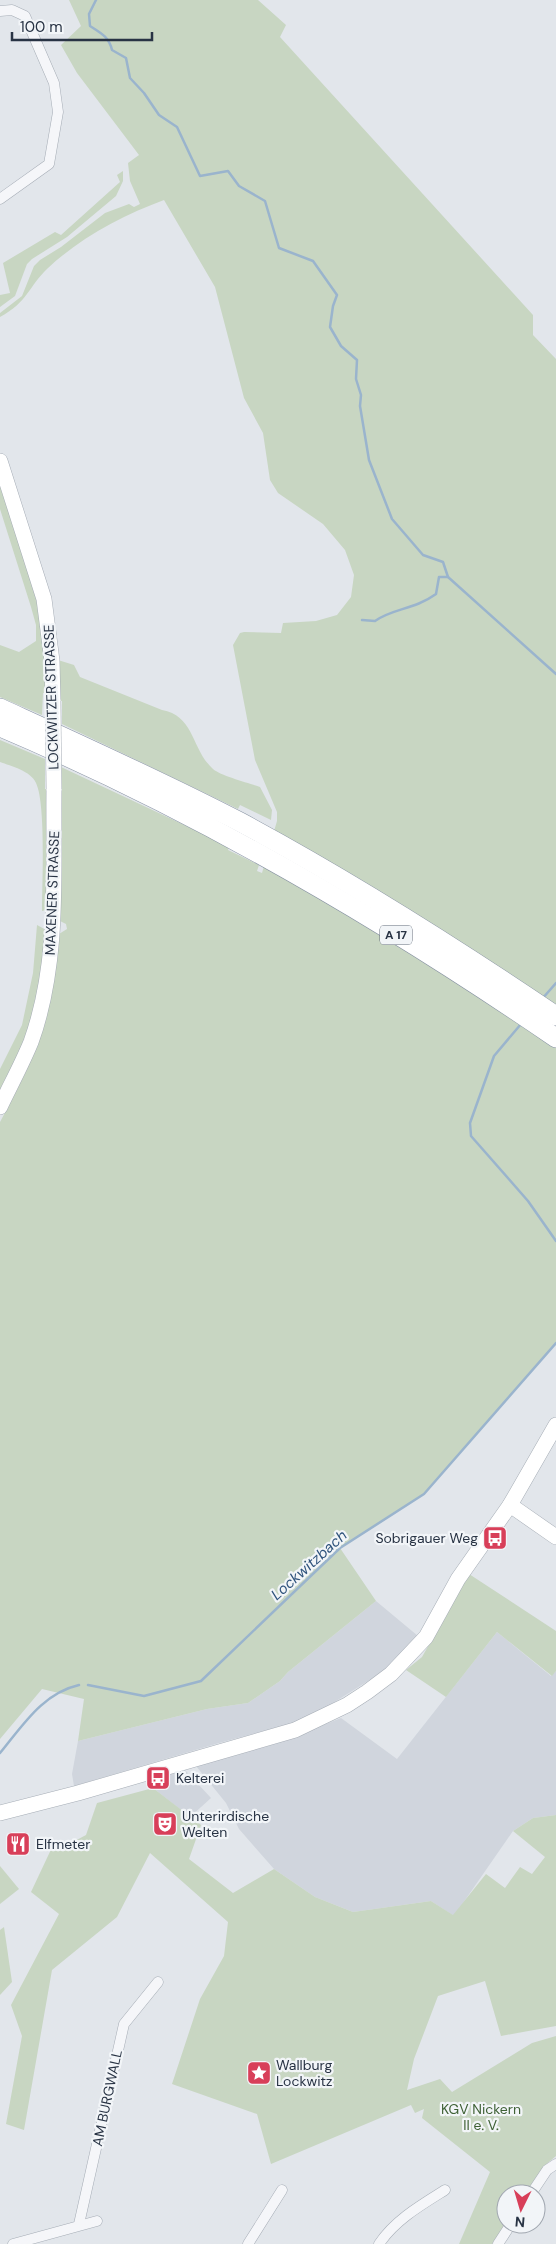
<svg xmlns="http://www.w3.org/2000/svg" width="556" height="2244" viewBox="0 0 556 2244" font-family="'DM Sans',sans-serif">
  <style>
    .built { fill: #d0d5dd }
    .green { fill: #c8d6c2 }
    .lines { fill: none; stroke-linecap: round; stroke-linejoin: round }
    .stream { stroke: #9ab4cd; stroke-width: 2.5 }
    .street-casing { stroke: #a6adb6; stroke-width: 11 }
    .secondary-casing { stroke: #a6adb6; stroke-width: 16 }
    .highway-casing { stroke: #8893a3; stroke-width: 20 }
    .street { stroke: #f5f6f9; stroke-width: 10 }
    .secondary { stroke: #fff; stroke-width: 15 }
    .highway { stroke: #fff; stroke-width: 19 }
    .secondary-bridge-casing { stroke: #a6adb6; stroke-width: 16; stroke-linecap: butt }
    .secondary-bridge { stroke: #fff; stroke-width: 15 }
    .labels { text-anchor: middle; stroke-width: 4.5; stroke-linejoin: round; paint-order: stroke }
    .shield { fill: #f2f5f8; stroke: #656d7a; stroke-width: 1 }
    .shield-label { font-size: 12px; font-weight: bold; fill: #283344 }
    .street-label { font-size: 14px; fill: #283344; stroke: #f2f5f8 }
    .poi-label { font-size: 14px; fill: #283344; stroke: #f2f5f8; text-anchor: start }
    .park-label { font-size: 14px; fill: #3e6135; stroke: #f2f5f8 }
    .water-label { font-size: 15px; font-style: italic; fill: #2f537c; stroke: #f2f5f8 }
  </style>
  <rect width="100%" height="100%" fill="#e2e6eb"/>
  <!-- built -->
  <g class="built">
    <path d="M376 1601 418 1636 387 1669 314 1715 293 1723 219 1743 74 1786 72 1774 78 1741 207 1709 248 1703 280 1681 288 1672Z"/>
    <path d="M497 1632 551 1676 556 1671V1815L533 1818 513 1831 454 1916 431 1901 353 1912 315 1897 274 1869 239 1829 226 1803 196 1766 275 1744 341 1718 397 1759Z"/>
    <path d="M185 1770 211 1798 190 1817 153 1788 162 1785 165 1776Z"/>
  </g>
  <!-- green -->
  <g class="green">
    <path d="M69 0H258L286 25 280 37 533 315V335L556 359V1343L424 1494 340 1548 376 1601 288 1672 280 1681 248 1703 207 1709 78 1741 84 1699 42 1689 0 1739V1122C33 1062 53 1002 59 934L67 929 66 924 58 920 61 767 229 846 228 850 259 865 257 871 262 873 277 821V812L255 760 233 645 240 633 244 632 281 633 283 623 316 621 337 615 351 597 354 575 345 550 323 524 278 493 270 480 263 433 244 398 215 287 164 200C123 215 80 238 48 268 28 287 28 302 0 317V313L22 296 34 266 40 260 61 247 105 213 129 204 134 207 140 204 130 181 128 163 139 155 77 73 61 45 81 26Z"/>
    <path d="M123 171V181L116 196 67 237 32 259 27 264 15 296 0 307V295L10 293 3 263 55 232 61 235 120 182 117 175Z"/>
    <path d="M0 477 41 614 47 693H43L42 715 0 697V645L19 652 36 641V625L31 607 0 509Z"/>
    <path d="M58 660 74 665 80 677 162 710C195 716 191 749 213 769 221 776 249 783 260 787L272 810 271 820 240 805 238 809 62 724V701H58Z"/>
    <path d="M0 740 45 759V789H48L46 910 42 911C42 884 46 804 36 783 31 771 11 766 0 762Z"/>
    <path d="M37 925 48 931 47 960 28 1036 0 1097V1069L22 1025 33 973Z"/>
    <path d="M469 1574 556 1631V1671L552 1676 497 1632 446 1697 406 1670 422 1657Z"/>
    <path d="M153 1788 201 1825 189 1859 233 1893 274 1869 315 1897 353 1912 431 1901 453 1915 486 1874 505 1888 520 1867 532 1874 545 1857 513 1831 533 1818 556 1815V2026L501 2036 485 1981 438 1996 414 2059 407 2090 440 2079 452 2092 532 2043 556 2036V2156L544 2166 526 2194H506V2224L492 2244H459L490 2172 422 2118 424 2109 415 2113 411 2105 271 2164 257 2114 172 2084 200 1999 224 1956 228 1922 150 1853 117 1917 52 1970 24 2130 6 2124 22 2036 11 2005 59 1914 31 1892 55 1841 71 1843 86 1835 97 1803Z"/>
    <path d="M0 1866 19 1889 0 1904Z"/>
    <path d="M4 1927 12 1982 0 1995V1930Z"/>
  </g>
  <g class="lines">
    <!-- stream -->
    <g class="stream">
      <path d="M96 0 89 14 90 26C101 33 109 37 112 50L126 58 130 78 144 93 159 115 177 127 200 176 228 171 239 186 265 201 279 248 313 261 337 295 333 306 330 327 341 346 357 360 356 379 361 395 360 406 369 460 392 519 423 555 443 562 448 577 556 674"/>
      <path d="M362 620 375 621C393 608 414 610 436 594L439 577H448"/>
      <path d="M542 999 556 983"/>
      <path d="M521 1024 494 1056 470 1123 471 1136 528 1201 556 1241"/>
      <path d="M88 1685 144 1696 201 1681 340 1548 424 1494 556 1343"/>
      <path d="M0 1753C23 1725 43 1693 79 1685"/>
    </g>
    <defs>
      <g id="street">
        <path d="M0 11 12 10 25 16 54 83 58 112 49 164 0 199"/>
        <path d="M531 2194 547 2170 556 2164"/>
        <path d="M79 2224 124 2024 158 1982"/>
        <path d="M13 2244 97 2221"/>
        <path d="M248 2244 282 2190"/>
        <path d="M379 2244C395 2220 421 2205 445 2190"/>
        <path d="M498 2244 511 2224"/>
      </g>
      <g id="secondary">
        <path d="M0 461 44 599 52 661 53 701"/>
        <path d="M0 1107C10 1086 22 1064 31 1042 60 962 53 873 54 789"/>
        <path d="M510 1505 556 1537"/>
        <path d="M0 1813 78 1793 295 1730 347 1705 367 1692 391 1674 426 1637 458 1579 510 1505 556 1425"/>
      </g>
      <g id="highway">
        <path d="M0 708C81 745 161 781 240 822 348 880 454 947 556 1016"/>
        <path d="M0 727C196 810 381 918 556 1038"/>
      </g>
    </defs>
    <!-- street casing -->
    <use href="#street" class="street-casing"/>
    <!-- secondary casing -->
    <use href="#secondary" class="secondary-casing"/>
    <!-- highway casing -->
    <use href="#highway" class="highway-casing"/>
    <!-- street -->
    <use href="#street" class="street"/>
    <!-- secondary -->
    <use href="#secondary" class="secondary"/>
    <!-- highway -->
    <use href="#highway" class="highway"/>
    <defs>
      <path id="secondary-bridge" d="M53 701 54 789"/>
    </defs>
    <!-- secondary-bridge casing -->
    <use href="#secondary-bridge" class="secondary-bridge-casing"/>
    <!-- secondary-bridge -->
    <use href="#secondary-bridge" class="secondary-bridge"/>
  </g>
  <!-- icons -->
  <defs>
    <symbol id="bus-square" viewBox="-11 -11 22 22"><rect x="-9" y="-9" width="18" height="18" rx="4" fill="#d83f59" stroke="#f2f5f8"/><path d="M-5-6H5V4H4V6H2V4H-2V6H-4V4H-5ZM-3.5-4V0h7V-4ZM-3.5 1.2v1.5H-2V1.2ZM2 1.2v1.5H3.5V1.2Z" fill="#fff"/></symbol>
    <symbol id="theatre-square" viewBox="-11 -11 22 22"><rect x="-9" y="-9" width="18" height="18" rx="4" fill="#d83f59" stroke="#f2f5f8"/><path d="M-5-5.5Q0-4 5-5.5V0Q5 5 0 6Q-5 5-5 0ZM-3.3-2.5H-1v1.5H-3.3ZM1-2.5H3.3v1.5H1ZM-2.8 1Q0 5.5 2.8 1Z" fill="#fff"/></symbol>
    <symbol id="restaurant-square" viewBox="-11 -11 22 22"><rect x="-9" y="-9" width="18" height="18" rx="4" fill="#d83f59" stroke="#f2f5f8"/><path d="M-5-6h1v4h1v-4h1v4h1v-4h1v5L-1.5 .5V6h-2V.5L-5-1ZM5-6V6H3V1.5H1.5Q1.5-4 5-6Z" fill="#fff"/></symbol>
    <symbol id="sight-square" viewBox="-11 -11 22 22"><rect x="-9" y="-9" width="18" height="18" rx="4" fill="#d83f59" stroke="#f2f5f8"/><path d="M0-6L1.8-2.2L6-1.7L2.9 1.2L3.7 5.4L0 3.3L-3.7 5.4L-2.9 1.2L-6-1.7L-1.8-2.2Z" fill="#fff"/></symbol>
  </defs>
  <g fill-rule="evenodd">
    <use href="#bus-square" x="481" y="1524" width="28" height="28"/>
    <use href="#bus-square" x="144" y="1764" width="28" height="28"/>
    <use href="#theatre-square" x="151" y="1810" width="28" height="28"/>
    <use href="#restaurant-square" x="4" y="1830" width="28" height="28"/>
    <use href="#sight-square" x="245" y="2059" width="28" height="28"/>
  </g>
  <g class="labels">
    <!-- shield labels -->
    <rect class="shield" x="380" y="925.5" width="32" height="19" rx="4"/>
    <g class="shield-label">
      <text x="396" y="939">A 17</text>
    </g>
    <!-- street labels -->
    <g class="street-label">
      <text transform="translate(51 697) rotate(-92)" y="5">LOCKWITZER STRASSE</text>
      <text transform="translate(52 893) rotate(-88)" y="5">MAXENER STRASSE</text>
      <text transform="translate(107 2098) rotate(-78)" y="5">AM BURGWALL</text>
    </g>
    <!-- poi labels -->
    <g class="poi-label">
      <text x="478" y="1543" text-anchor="end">Sobrigauer Weg</text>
      <text x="176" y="1783">Kelterei</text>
      <text x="182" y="1821">Unterirdische<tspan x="182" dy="16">Welten</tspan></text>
      <text x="36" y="1849">Elfmeter</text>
      <text x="276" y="2070">Wallburg<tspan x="276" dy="16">Lockwitz</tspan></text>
    </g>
    <!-- park labels -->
    <g class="park-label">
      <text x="481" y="2114">KGV Nickern<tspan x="481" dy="16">II e. V.</tspan></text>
    </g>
    <!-- water labels -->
    <g class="water-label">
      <text transform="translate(309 1565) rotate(-42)" y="5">Lockwitzbach</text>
    </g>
  </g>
  <!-- north arrow -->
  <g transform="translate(521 2209) rotate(185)"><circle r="24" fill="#f2f5f8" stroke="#a1a7b0"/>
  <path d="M0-4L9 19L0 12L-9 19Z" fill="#d83f59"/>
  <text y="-8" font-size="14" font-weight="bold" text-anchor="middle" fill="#283344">N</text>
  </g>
  <!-- scale -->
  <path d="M12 32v8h140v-8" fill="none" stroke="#283344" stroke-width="2.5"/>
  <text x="20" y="32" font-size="15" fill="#283344" stroke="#f2f5f8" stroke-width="4" paint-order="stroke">100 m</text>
</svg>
